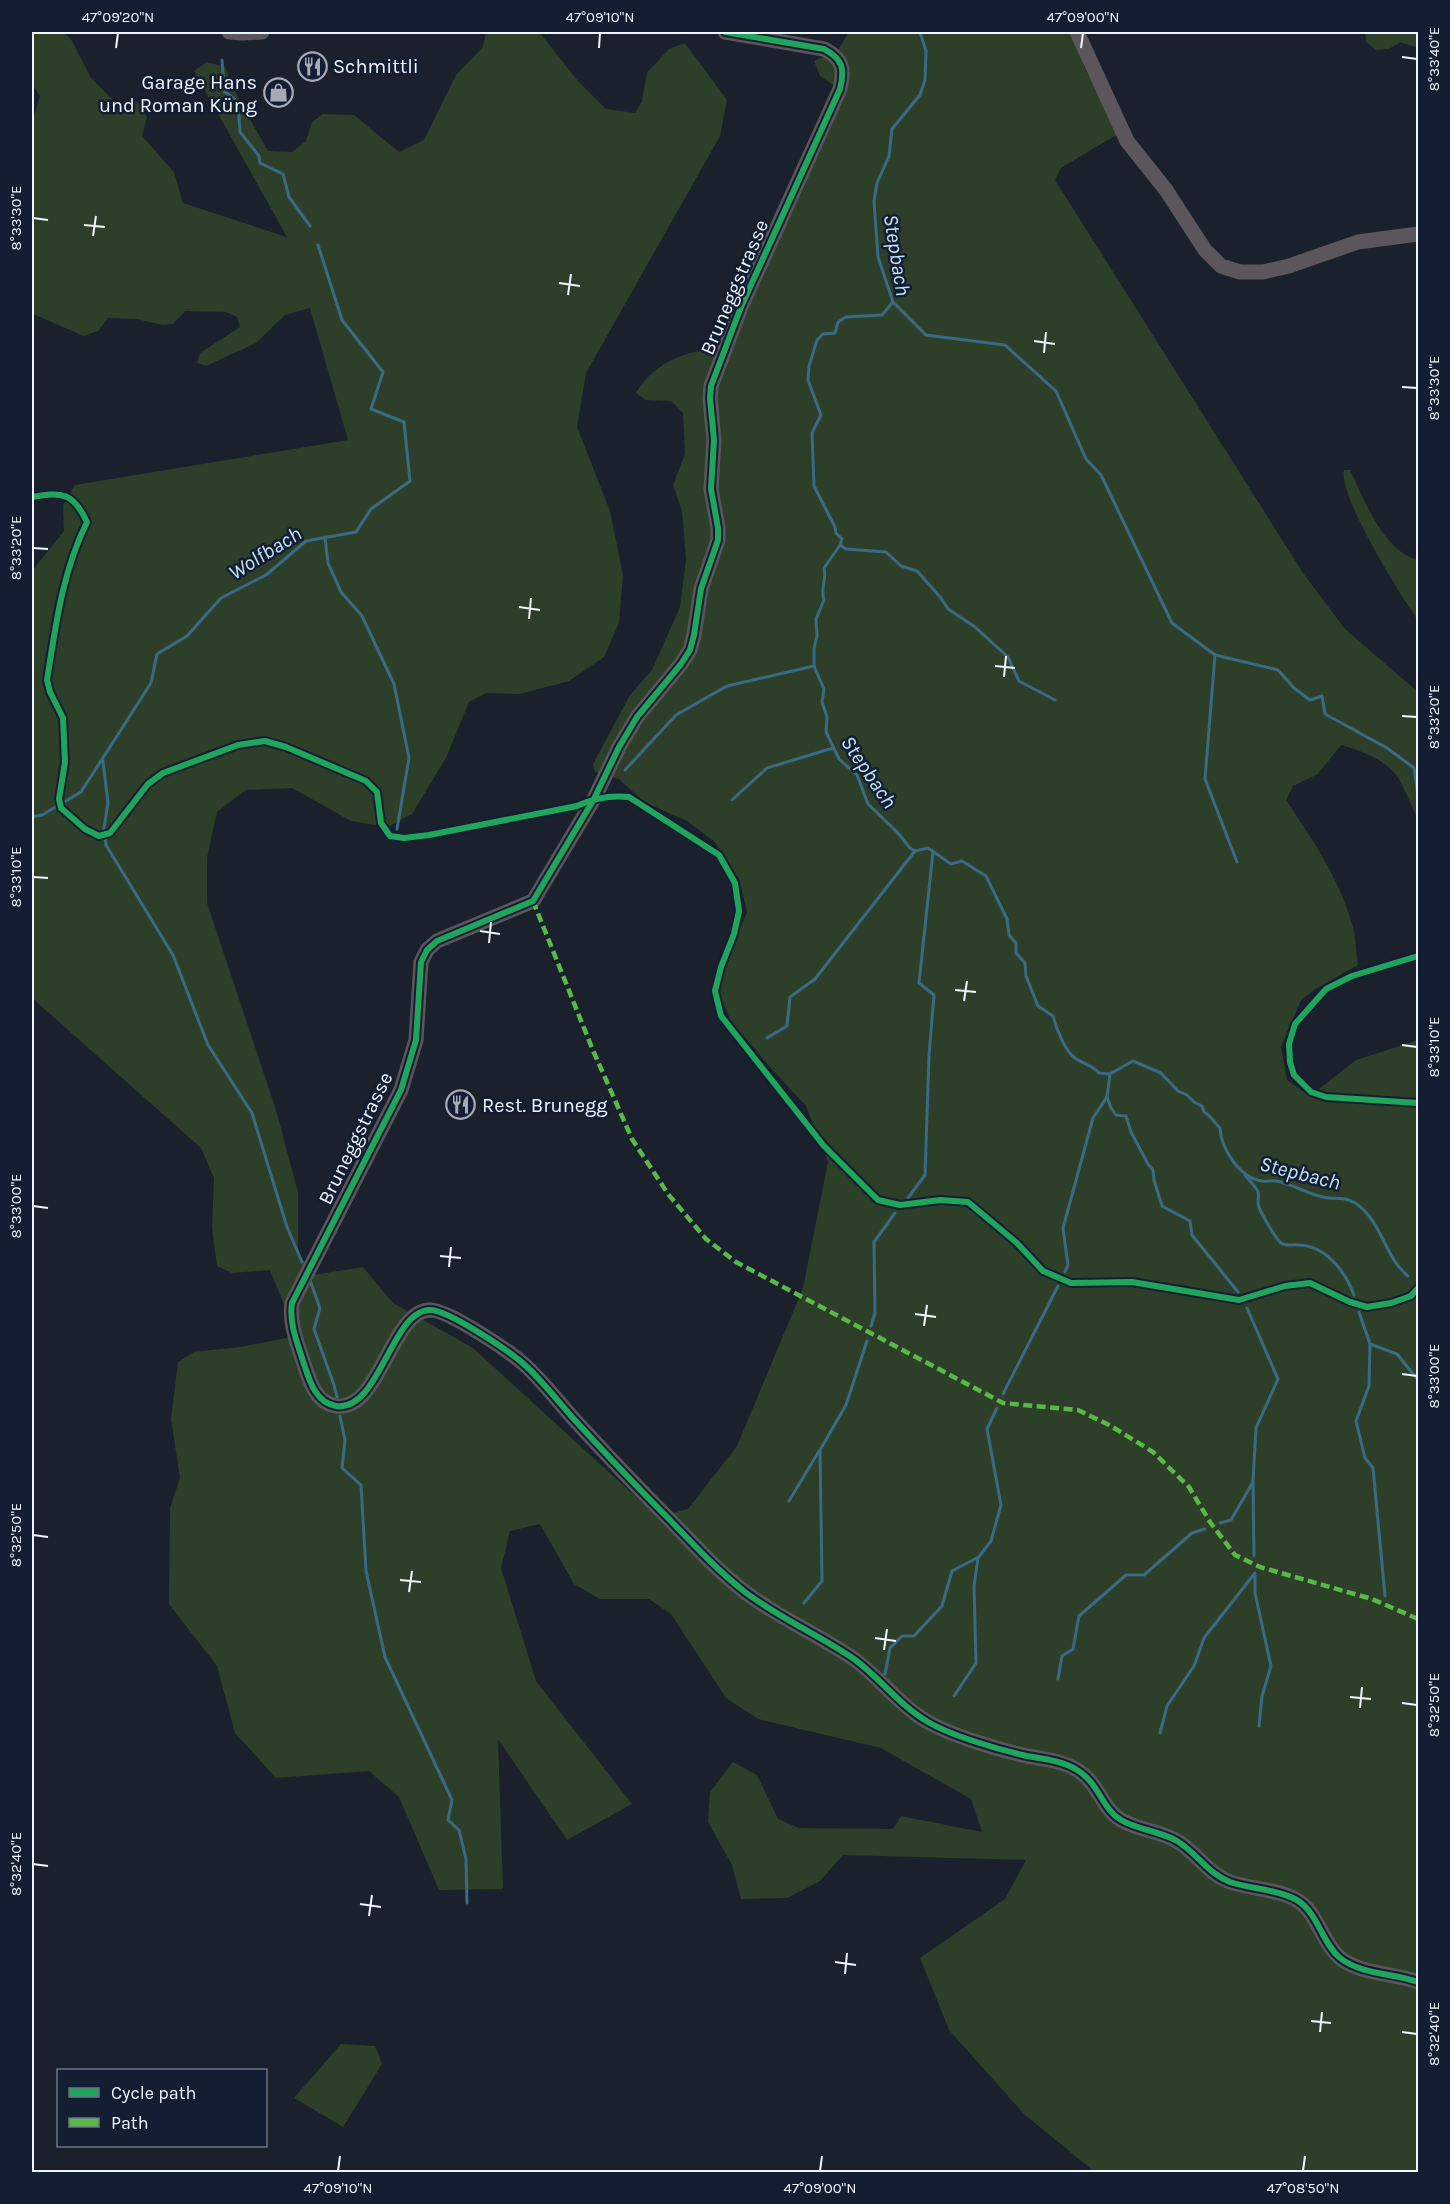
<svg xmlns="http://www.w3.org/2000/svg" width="1450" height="2204" viewBox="0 0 1450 2204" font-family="Karla,sans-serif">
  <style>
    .green { fill: #2d3f29 }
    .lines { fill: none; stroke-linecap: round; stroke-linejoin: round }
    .stream { stroke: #396b84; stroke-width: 3 }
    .minor { stroke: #5b565b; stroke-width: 15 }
    .quiet { stroke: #58b947; stroke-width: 4.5; stroke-dasharray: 9 4.5; stroke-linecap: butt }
    .cycleway-casing { stroke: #131e33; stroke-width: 10 }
    .cycleway { stroke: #20a55d; stroke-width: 6 }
    .ticks { fill: none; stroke: #f0f5fd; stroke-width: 2 }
    .labels { text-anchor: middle; stroke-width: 5; stroke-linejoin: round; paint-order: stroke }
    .poi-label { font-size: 20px; fill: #f0f5fd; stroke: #131e33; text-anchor: start }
    .street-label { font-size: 20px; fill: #f0f5fd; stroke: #131e33 }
    .water-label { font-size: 21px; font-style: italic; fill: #c4e3f4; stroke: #131e33 }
    .neatline { fill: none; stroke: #f0f5fd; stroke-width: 2 }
    .ticks-label { font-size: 15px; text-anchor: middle; fill: #f0f5fd }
  </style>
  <rect width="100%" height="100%" fill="#1a202c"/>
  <!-- green -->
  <g class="green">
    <path d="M32 32H64L72 41 91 78 115 102H138L147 117 142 136 174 172 183 203 287 237 194 71 207 62 225 67 239 100 268 151 292 152 306 141 312 122 323 114 354 115 399 152 424 140 456 75 483 47 486 32H539L578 81 606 109 635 113 642 101 647 73 669 49 685 43 727 100 720 136 586 373 577 427 610 511 623 575 619 623 604 657 569 681 520 694 486 693 469 702 446 758 412 814 388 827 351 821 292 788 246 790 217 812 207 858V903L276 1110 298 1192V1252L313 1275 363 1267 393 1303 473 1348 658 1517 688 1509 737 1446 803 1288 828 1162 806 1106 769 1066 731 1021 719 994 722 972 747 912 739 879 714 841 687 821 644 802 619 779 595 772 593 764 630 695 652 670 680 607 686 559 682 511 673 485 685 454 683 413 671 401 646 400 636 393C656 358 695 349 732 346L752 287 844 92 820 76 814 61 838 50 849 32H1070L1087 73 1118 134 1061 168 1055 180 1303 573 1345 629 1418 692V819C1411 806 1407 794 1400 781 1389 760 1361 751 1341 745L1318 774 1293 786 1286 800C1312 839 1339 878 1352 924 1356 937 1356 952 1358 965L1317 988 1301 1000 1281 1047 1287 1080 1310 1096 1356 1060 1418 1040V2172H1095L1025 2115 949 2030 920 1958 1005 1899 1026 1860 843 1855 820 1881 787 1898 741 1899 732 1865 708 1822 710 1792 733 1762 757 1775 778 1819 799 1828 893 1829 901 1816 982 1832 971 1799 881 1748 758 1719 726 1698 671 1614 649 1599H600L574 1584 540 1524 510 1531 501 1568 536 1681 632 1804 567 1840 498 1739 503 1889 439 1890 399 1797 369 1771 276 1778 235 1733 217 1666 169 1604 170 1508 180 1478 171 1419 178 1362 194 1352 240 1347 297 1336 270 1270 232 1273 217 1266 212 1227 214 1178 201 1148 32 998V571L64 531 63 505 75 485 348 440 310 308 285 315 256 343 206 366 197 363 200 353 240 327 237 317 226 312 185 311 173 324 162 325 137 319 108 318 98 331 84 336 33 314 32 315V117L34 115 40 96 32 84Z"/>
    <path d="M1365 32H1418V48L1400 42 1389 49 1376 50 1366 42Z"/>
    <path d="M1344 470H1350C1365 501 1383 551 1418 560V620C1401 596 1338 496 1344 470Z"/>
    <path d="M341 2044 375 2046 382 2064 343 2127 294 2098Z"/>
  </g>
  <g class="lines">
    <!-- stream -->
    <g class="stream">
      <path d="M920 32 926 51 925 80 920 95 892 129 889 156 877 183 874 201 878 257 893 302 882 315 846 317 838 322 835 333 823 334 817 340 809 366 808 380 821 415 812 433 814 486 835 527 836 533 842 539 840 545 824 568C827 582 820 586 824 600L816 619 817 636 814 648V666L824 689 822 702 827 717 826 732 839 759 857 775 868 804 897 832 910 848 915 851 928 848 951 864 962 861 986 876 1007 919 1009 935 1016 943V953L1025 963 1026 976 1038 1006 1053 1016C1056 1028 1065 1051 1075 1058 1083 1064 1092 1065 1099 1073L1110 1074 1133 1061 1161 1073 1178 1091 1187 1095 1194 1102 1202 1106 1204 1112C1212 1116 1213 1122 1220 1128 1221 1149 1240 1178 1262 1181 1267 1182 1272 1180 1276 1181 1294 1184 1310 1196 1328 1198 1339 1199 1345 1197 1355 1203 1382 1220 1384 1257 1408 1276"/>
      <path d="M222 60 224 91 238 102 240 132 259 156 260 163 283 174 289 197 310 226"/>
      <path d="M893 302 926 335 1005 345 1056 391 1086 459 1101 475 1172 623 1215 655 1278 670 1294 688 1310 700 1322 696 1325 714 1387 748 1414 768 1418 796"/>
      <path d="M325 537 328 563 341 592 362 616 394 684 409 758 397 829"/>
      <path d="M840 545 846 549 886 552 901 566 917 571 941 598 948 609 975 627 1008 657 1019 681 1055 700"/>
      <path d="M1215 655 1205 779 1237 862"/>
      <path d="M103 761 108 803 104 828 106 845 173 955 208 1045 252 1113 287 1227 302 1262"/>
      <path d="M625 770 676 715 727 686 814 666"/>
      <path d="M732 800 767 768 833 748"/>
      <path d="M32 817 42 815 81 792 151 683 157 654 187 636 221 598 266 575 306 541 356 532 371 509 410 481 404 422 371 409 383 372 342 320 318 245"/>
      <path d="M767 1038 787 1026 790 997 815 979 915 851"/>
      <path d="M1107 1097 1111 1108 1116 1115 1126 1116 1131 1132 1148 1164 1153 1170 1154 1180 1162 1206 1190 1221 1192 1235 1238 1292"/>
      <path d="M1245 1175C1249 1180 1254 1185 1257 1190 1261 1195 1256 1201 1259 1207 1262 1215 1276 1239 1281 1243 1287 1247 1293 1244 1299 1245 1326 1246 1345 1271 1354 1295"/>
      <path d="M908 1198 925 1175 929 1056 934 995 919 983 933 852"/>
      <path d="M1065 1272 1068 1265 1063 1228 1093 1118 1107 1097 1110 1074"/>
      <path d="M311 1283 320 1308 314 1329 334 1385 337 1397"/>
      <path d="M1247 1308 1278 1379 1256 1428 1253 1481 1254 1556"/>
      <path d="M1359 1312 1370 1344 1397 1354 1418 1380"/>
      <path d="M871 1326 875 1313 874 1242 895 1213"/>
      <path d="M1370 1344 1369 1386 1356 1421 1365 1458 1373 1468 1385 1596"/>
      <path d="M1003 1394 1058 1286"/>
      <path d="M340 1416 345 1440 342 1468 361 1485 366 1571 385 1657 452 1800 448 1820 459 1830 466 1859 467 1903"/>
      <path d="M789 1501 819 1451"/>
      <path d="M1220 1523 1231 1520 1253 1482"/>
      <path d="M1255 1575V1593L1271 1666 1262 1696 1259 1726"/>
      <path d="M804 1603 822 1581 820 1450 846 1405 867 1341"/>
      <path d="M885 1674 890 1648 902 1636H914L942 1606 952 1571 977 1558"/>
      <path d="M1058 1679 1062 1656 1073 1649 1079 1616 1126 1575H1144L1192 1533 1205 1529"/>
      <path d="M954 1696 976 1663 974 1586 978 1558 991 1541 1001 1505 987 1429 997 1408"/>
      <path d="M1160 1733 1167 1706 1194 1666 1204 1638 1255 1573"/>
    </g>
    <!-- minor -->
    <g class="minor">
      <path d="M229 32 243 33 262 32"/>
      <path d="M725 32 824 49C843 59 845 69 840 89L741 307 711 386 710 398 714 440 711 489 718 528V540L701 589 694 635 690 650 681 664 637 717 619 747 594 799 533 901 437 941 427 950 421 962 416 1040 401 1090 292 1303C289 1323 297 1342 303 1361 309 1379 315 1403 336 1406 380 1412 391 1310 430 1310 449 1310 512 1353 526 1366 543 1382 557 1400 572 1417 604 1452 636 1486 670 1520 694 1545 718 1571 745 1592 779 1618 819 1635 854 1659 880 1678 900 1706 928 1722 952 1736 1000 1750 1027 1756 1044 1759 1063 1761 1077 1770 1099 1783 1102 1809 1121 1820 1138 1830 1160 1831 1177 1841 1197 1853 1208 1874 1230 1882 1251 1889 1276 1889 1295 1899 1318 1911 1321 1942 1340 1958 1362 1975 1394 1973 1418 1982"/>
      <path d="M1077 32 1127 141 1166 190 1205 250 1221 266 1240 272H1263L1289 266 1358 242 1418 234"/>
    </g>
    <!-- quiet -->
    <path class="quiet" d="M533 901 592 1048 632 1139 668 1194 706 1239 736 1262 1003 1403 1078 1410 1111 1426 1153 1452 1189 1487 1210 1522 1235 1555 1260 1567 1372 1599 1418 1619"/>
    <defs>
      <g id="cycleway">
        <path d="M725 32 824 49C843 59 845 69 840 89L741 307 711 386 710 398 714 440 711 489 718 528V540L701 589 694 635 690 650 681 664 637 717 619 747 594 799 533 901 437 941 427 950 421 962 416 1040 401 1090 292 1303C289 1323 297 1342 303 1361 309 1379 315 1403 336 1406 380 1412 391 1310 430 1310 449 1310 512 1353 526 1366 543 1382 557 1400 572 1417 604 1452 636 1486 670 1520 694 1545 718 1571 745 1592 779 1618 819 1635 854 1659 880 1678 900 1706 928 1722 952 1736 1000 1750 1027 1756 1044 1759 1063 1761 1077 1770 1099 1783 1102 1809 1121 1820 1138 1830 1160 1831 1177 1841 1197 1853 1208 1874 1230 1882 1251 1889 1276 1889 1295 1899 1318 1911 1321 1942 1340 1958 1362 1975 1394 1973 1418 1982"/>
        <path d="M32 497C62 492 73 492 87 522 62 573 56 624 47 680L50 692 63 718 65 762 59 799 61 808 85 829 99 836 110 833 148 784 163 773 238 745 265 741 286 747 366 781 377 792 381 823 390 836 404 838 429 835 577 806C594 798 609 795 629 797L719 855 735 883 739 911 734 934 721 967 715 991 721 1016 824 1146 878 1200 900 1205 940 1200 968 1202 1017 1243 1043 1271 1071 1283 1132 1282 1239 1300 1285 1286 1310 1283 1350 1302 1367 1307 1391 1303 1411 1296 1418 1288"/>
        <path d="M1418 956 1352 976 1326 989 1295 1024 1289 1044 1290 1062 1294 1075 1311 1092 1326 1097 1418 1103"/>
      </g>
    </defs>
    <!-- cycleway casing -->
    <use href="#cycleway" class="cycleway-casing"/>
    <!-- cycleway -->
    <use href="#cycleway" class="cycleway"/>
  </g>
  <!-- ticks -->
  <path class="ticks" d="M116 48 118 33M599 48 600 33M1081 48 1083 33M1402 57 1417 59M33 218 48 220M84 225 105 227M93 236 96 216M559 283 580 286M568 295 571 274M1034 341 1055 344M1044 353 1046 332M1402 387 1417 388M33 548 48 549M519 607 540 610M529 619 531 598M995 666 1015 668M1004 677 1006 656M1402 716 1417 717M33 877 48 878M480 931 500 934M489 943 491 922M955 990 976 992M964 1001 967 981M1402 1045 1417 1047M33 1206 48 1208M440 1256 461 1258M449 1267 451 1247M915 1314 936 1317M924 1326 927 1305M1402 1374 1417 1376M33 1535 48 1537M400 1580 421 1582M409 1592 412 1571M875 1638 896 1641M884 1650 887 1629M1350 1697 1371 1699M1402 1703 1417 1705M1360 1708 1362 1687M33 1864 48 1866M360 1904 381 1907M369 1916 372 1895M835 1962 856 1965M845 1974 847 1953M1311 2021 1331 2023M1320 2032 1322 2012M1402 2032 1417 2034M338 2171 340 2156M820 2171 822 2156M1303 2171 1305 2156"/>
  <!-- icons -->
  <defs>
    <symbol id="restaurant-ring" viewBox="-11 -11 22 22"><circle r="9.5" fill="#131e33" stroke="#a5aab4" stroke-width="1.5"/><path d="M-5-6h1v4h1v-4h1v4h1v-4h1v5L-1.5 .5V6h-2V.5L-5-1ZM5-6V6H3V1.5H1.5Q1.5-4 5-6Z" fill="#a5aab4"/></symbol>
    <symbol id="shop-ring" viewBox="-11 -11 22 22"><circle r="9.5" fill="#131e33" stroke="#a5aab4" stroke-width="1.5"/><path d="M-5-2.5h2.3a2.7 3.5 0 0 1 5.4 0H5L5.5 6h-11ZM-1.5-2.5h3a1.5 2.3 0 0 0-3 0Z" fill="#a5aab4"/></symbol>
  </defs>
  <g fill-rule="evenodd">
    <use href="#restaurant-ring" x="296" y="50" width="33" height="33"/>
    <use href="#shop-ring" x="262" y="76" width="33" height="33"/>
    <use href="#restaurant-ring" x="444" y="1088" width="33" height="33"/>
  </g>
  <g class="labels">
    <!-- poi labels -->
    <g class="poi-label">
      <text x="333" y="73">Schmittli</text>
      <text x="257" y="89" text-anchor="end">Garage Hans<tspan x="257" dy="23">und Roman Küng</tspan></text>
      <text x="482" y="1112">Rest. Brunegg</text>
    </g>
    <!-- street labels -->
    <g class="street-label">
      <text transform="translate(734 287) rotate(-67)" y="7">Bruneggstrasse</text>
      <text transform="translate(355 1138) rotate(-64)" y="7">Bruneggstrasse</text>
    </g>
    <!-- water labels -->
    <g class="water-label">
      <text transform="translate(897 255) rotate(81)" y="7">Stepbach</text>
      <text transform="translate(265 553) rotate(-32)" y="7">Wolfbach</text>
      <text transform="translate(869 772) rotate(56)" y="7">Stepbach</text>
      <text transform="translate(1300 1173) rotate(14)" y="7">Stepbach</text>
    </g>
  </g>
  <!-- border -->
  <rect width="1450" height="2204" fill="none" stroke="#131e33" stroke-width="66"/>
  <!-- legend -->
  <rect x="57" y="2069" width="210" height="78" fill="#131e33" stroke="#6b7484" stroke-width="1.5"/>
  <rect x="69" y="2088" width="30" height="9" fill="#20a55d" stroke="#6b7484" stroke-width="1.5"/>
  <text x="111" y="2099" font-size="18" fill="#f0f5fd">Cycle path</text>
  <rect x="69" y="2118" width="30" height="9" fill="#58b947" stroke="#6b7484" stroke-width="1.5"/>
  <text x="111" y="2129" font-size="18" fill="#f0f5fd">Path</text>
  <rect x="33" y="33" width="1384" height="2138" class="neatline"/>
  <g class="ticks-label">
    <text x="118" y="22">47°09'20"N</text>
    <text x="600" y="22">47°09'10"N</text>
    <text x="1083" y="22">47°09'00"N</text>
    <text transform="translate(1434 59) rotate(-90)" y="5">8°33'40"E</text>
    <text transform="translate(16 218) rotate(-90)" y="5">8°33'30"E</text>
    <text transform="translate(1434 388) rotate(-90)" y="5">8°33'30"E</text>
    <text transform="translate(16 548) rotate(-90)" y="5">8°33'20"E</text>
    <text transform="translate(1434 717) rotate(-90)" y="5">8°33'20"E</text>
    <text transform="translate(16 877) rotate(-90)" y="5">8°33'10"E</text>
    <text transform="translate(1434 1047) rotate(-90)" y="5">8°33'10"E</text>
    <text transform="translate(16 1206) rotate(-90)" y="5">8°33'00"E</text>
    <text transform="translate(1434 1376) rotate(-90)" y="5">8°33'00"E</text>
    <text transform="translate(16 1535) rotate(-90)" y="5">8°32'50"E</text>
    <text transform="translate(1434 1705) rotate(-90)" y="5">8°32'50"E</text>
    <text transform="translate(16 1864) rotate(-90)" y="5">8°32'40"E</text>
    <text transform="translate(1434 2034) rotate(-90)" y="5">8°32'40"E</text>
    <text x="338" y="2193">47°09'10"N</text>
    <text x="820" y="2193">47°09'00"N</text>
    <text x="1303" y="2193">47°08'50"N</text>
  </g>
</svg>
